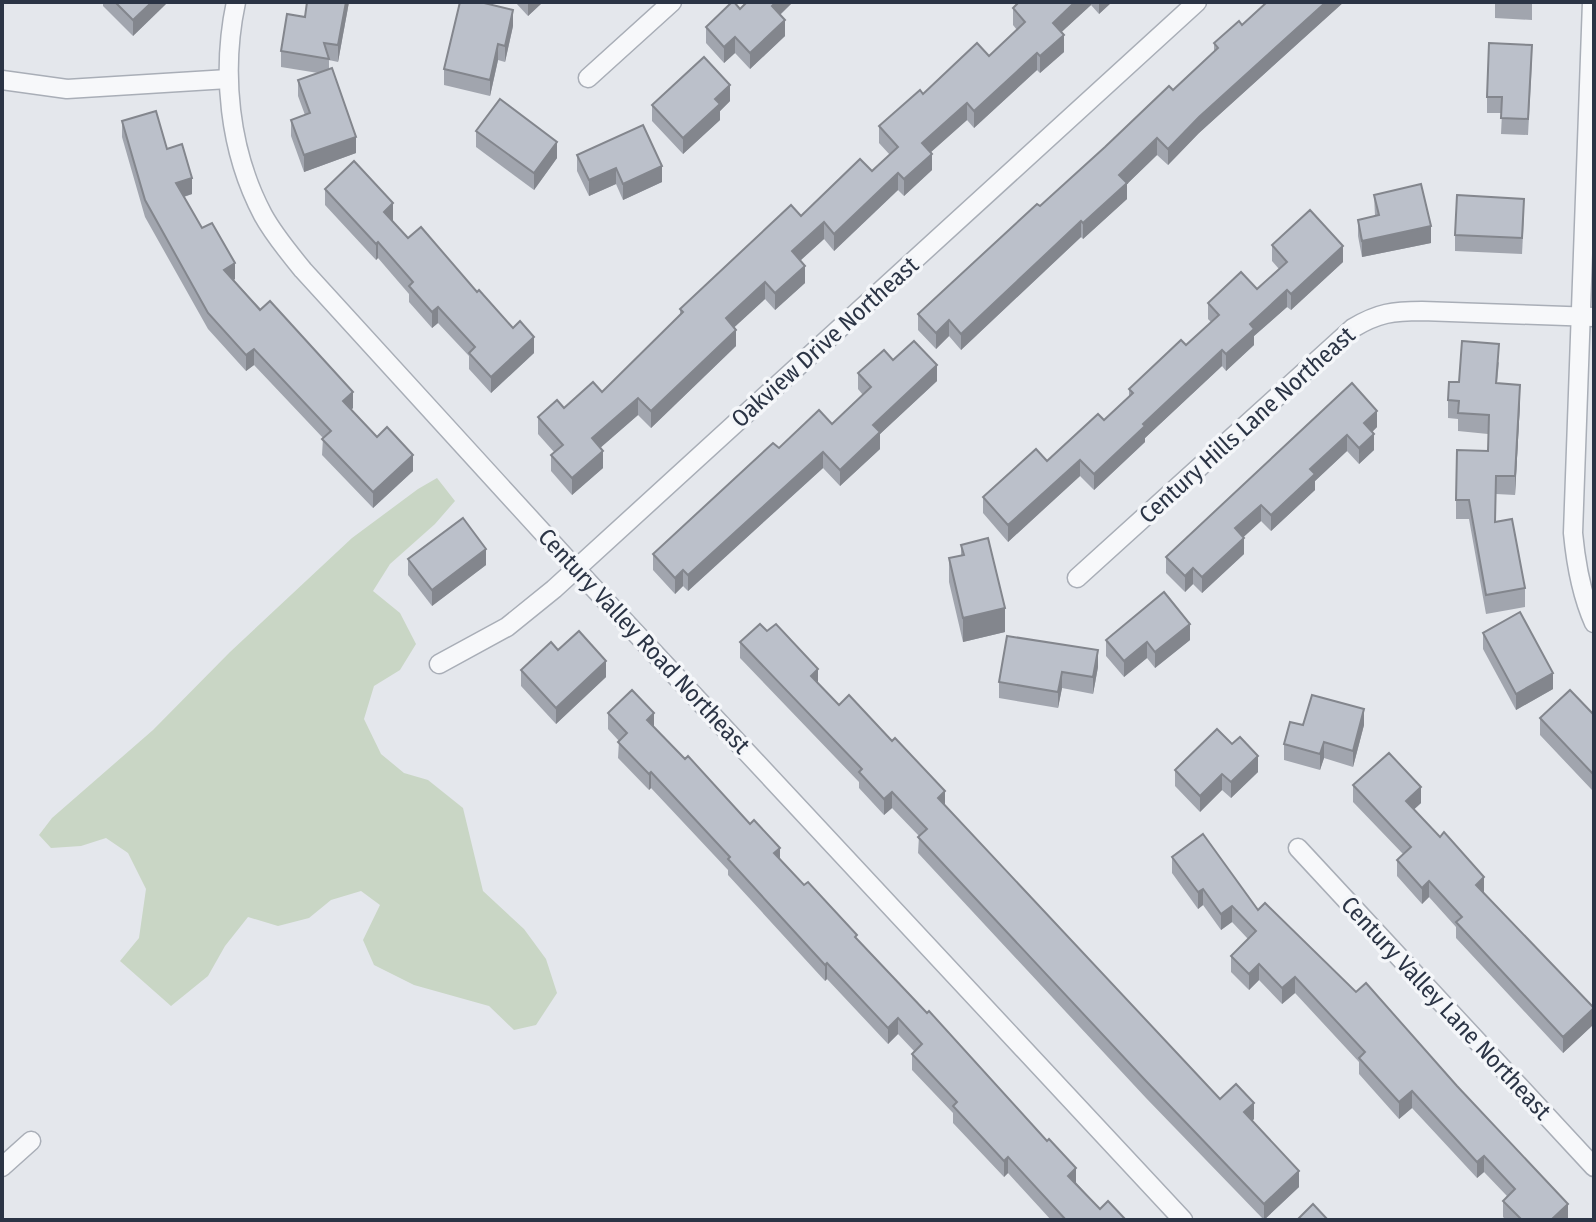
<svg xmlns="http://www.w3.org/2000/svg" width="1596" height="1222" viewBox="0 0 1596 1222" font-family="'Fira Sans Condensed',sans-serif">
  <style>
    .green { fill: #c9d6c5 }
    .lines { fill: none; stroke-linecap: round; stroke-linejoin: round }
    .street-casing { stroke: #a9aeb7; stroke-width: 21 }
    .street { stroke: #f7f8fa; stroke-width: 18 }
    .wall { fill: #a1a5ae }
    .shaded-wall { fill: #83868d }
    .building { fill: #bbc0ca; stroke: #83868d; stroke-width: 2 }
    .labels { text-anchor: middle; stroke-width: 7; stroke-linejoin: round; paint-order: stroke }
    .street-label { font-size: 24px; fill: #2b3445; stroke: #f4f6f9 }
  </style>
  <rect width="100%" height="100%" fill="#e4e7ec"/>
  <!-- green -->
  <path class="green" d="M437 478 455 501 435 524 390 564 373 591 400 613 416 644 400 670 374 686 364 719 381 754 404 773 428 780 463 808 483 891 524 929 546 959 557 993 536 1025 514 1030 489 1006 414 985 374 965 363 940 380 905 361 891 331 900 309 918 278 926 248 917 225 946 208 976 171 1006 120 961 139 938 146 889 128 853 106 838 81 846 51 848 39 835 52 818 153 730 230 652 352 538 418 489Z"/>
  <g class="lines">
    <defs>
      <g id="street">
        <path d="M236 2C221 72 229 151 263 215 274 235 289 253 303 270L576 569 1183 1220"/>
        <path d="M1592 2 1573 533C1576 565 1581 594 1594 623"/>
        <path d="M588 78 672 2"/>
        <path d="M2 80 67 89 228 79"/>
        <path d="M1077 578 1353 328C1378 313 1393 311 1422 311L1594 317"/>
        <path d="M439 664 507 627 554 589 1197 2"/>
        <path d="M1298 848 1594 1167"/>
        <path d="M2 1167 31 1141"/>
      </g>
    </defs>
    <!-- street casing -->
    <use href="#street" class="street-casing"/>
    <!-- street -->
    <use href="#street" class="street"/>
  </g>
  <!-- wall -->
  <g class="wall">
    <path d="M103 2H168L133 36 103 6Z"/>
    <path d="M349 2 338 62 329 60V69L356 153 304 172 291 136V120L305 115 298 96V80L318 73 281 67V51L305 17Z"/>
    <path d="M515 2H543L528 16Z"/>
    <path d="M793 2 780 15 785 36 750 69 735 53 724 63 706 43V27L740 9Z"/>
    <path d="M1019 2H1112L1099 14 1091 5 1061 32 1064 52 1040 73 1037 70 974 128 967 120 931 152 932 170 904 196 898 190 834 251 824 239 800 261 805 283 775 310 765 299 734 327 736 346 651 428 638 415 600 448 603 468 572 495 551 471V455L554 452 538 434V417L564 408 602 392 680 316V309L801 216 872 171 890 155 879 143V126L923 94 989 56 1017 30 1013 25V8Z"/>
    <path d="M1495 2H1532V20L1495 18Z"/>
    <path d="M1342 3 1199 133 1168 165 1157 155 1127 184V199L1083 239 1081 237 961 350 949 336 936 349 918 330V314L1173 90 1214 52V43L1242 25Z"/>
    <path d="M513 26 505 62 498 60 490 96 444 85V69Z"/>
    <path d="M1532 61 1528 135 1501 134 1502 113H1487V97Z"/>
    <path d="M730 101 720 111V120L683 154 652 121V105Z"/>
    <path d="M122 121 167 149 192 194 184 197 202 228 235 279 234 280 353 408 351 410 377 437 413 471 373 508 322 455 323 438 254 365 246 371 208 329 145 217 122 137Z"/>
    <path d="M476 131 557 158 534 190 476 147Z"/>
    <path d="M577 155 662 182 623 200 616 184 589 196 577 171Z"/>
    <path d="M325 189 393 220 392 221 408 238 477 292 534 353 491 393 469 369V356L438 323 432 328 409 302V294L378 258 376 260 325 205Z"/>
    <path d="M1374 195 1431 243 1362 257 1358 236V220L1375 216Z"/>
    <path d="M1524 215 1522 254 1455 251V235Z"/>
    <path d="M1272 245 1343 262 1291 310 1287 307 1254 336V345L1226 371 1222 366 1145 438V442L1094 490 1080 476 1008 542 983 513V497L1047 461 1104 420 1129 397V389L1186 345 1211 322 1208 319V303L1257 289 1279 269 1272 261Z"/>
    <path d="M893 360 937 381 880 434V449L840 486 823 468 688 591 683 586 675 594 653 570V554L779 448 832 424 863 395 858 389V373Z"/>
    <path d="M1499 362 1497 383 1520 403 1515 495 1496 494 1495 522 1525 588V607L1486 614 1469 519H1456V500L1488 451V434L1458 431V419L1448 418V400L1459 382Z"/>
    <path d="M1352 383 1377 427 1372 432 1374 450 1359 464 1347 451 1315 481V490L1271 531 1261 521 1243 537 1244 554 1202 593 1193 584 1185 592 1166 573V557Z"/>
    <path d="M961 545 1005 632 963 642 949 582V558L961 556Z"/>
    <path d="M408 559 486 565 432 606 408 575Z"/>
    <path d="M767 631 839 705 945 806 1220 1099 1254 1119 1252 1121 1299 1187 1264 1220 1146 1098 918 853 919 836 892 808 884 815 859 788V782L740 658V642Z"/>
    <path d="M1483 633 1553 689 1516 710 1483 649Z"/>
    <path d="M1106 640H1190L1155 668 1147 658 1124 677 1106 656Z"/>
    <path d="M558 650 606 677 556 724 521 686V670Z"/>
    <path d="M1098 667 1093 694 1062 688 1058 708 999 698V682Z"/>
    <path d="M608 713 654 727 804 885 857 939 1100 1209 1126 1220H1051L1008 1173 1004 1177 953 1123V1113L912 1070V1054L914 1051 898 1034 888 1044 827 979 825 981 728 875V870L651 788 649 790 618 758 619 741 608 729Z"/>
    <path d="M1594 715V809L1592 806V790L1540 735V718Z"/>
    <path d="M1303 725H1364L1353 767 1324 758 1320 770 1284 760V744Z"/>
    <path d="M1175 770 1258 772 1231 798 1222 790 1200 812 1175 786Z"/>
    <path d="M1353 785 1421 803 1414 809 1484 893 1594 1008V1024L1563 1053 1456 938V927L1429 897 1422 904 1397 876V860L1403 854 1353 802Z"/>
    <path d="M1172 857 1258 910 1568 1220H1506L1503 1217V1201L1507 1196 1484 1172 1477 1178 1412 1108 1399 1119 1359 1074V1062L1295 993 1282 1004 1259 980 1249 990 1231 972V956L1248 939 1232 922 1221 930 1203 905 1198 909 1172 873Z"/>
  </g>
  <!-- shaded-wall -->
  <g class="shaded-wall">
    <path d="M152 2H168L133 36V20Z"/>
    <path d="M346 2H349L338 62V45Z"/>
    <path d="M528 2H543L528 16Z"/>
    <path d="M776 2H793L772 22V6Z"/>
    <path d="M1075 2H1091V5L1053 40V23Z"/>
    <path d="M1099 2H1112L1099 14Z"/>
    <path d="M1326 2H1344L1199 133 1168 165V149L1199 117Z"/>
    <path d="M513 10V26L505 62V46Z"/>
    <path d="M785 20V36L750 69V53Z"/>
    <path d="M1064 35V52L1040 73V56Z"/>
    <path d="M735 37V53L724 63V47Z"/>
    <path d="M498 44V60L490 96V80Z"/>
    <path d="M1037 53V70L974 128V111Z"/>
    <path d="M730 85V101L720 111V120L683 154V138L715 99Z"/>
    <path d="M967 103V120L922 160V143Z"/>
    <path d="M356 137V153L304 172V155Z"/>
    <path d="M1157 138V155L1127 184V199L1083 239V223L1119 175Z"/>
    <path d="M557 142V158L534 190V173Z"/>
    <path d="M932 154V170L904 196V179Z"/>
    <path d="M662 166V182L623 200V184Z"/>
    <path d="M616 168V184L589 196V180Z"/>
    <path d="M898 173V190L834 251V234Z"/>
    <path d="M192 178V194L176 199V183Z"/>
    <path d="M393 203V220L384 228V212Z"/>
    <path d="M1081 221V237L961 350V334Z"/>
    <path d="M824 222V239L792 268V251Z"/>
    <path d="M1431 226V243L1362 257V241Z"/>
    <path d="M378 242V258L376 260V244Z"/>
    <path d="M1343 246V262L1291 310V294Z"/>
    <path d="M235 263V279L224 286V270Z"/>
    <path d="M805 266V283L775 310V293Z"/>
    <path d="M765 282V299L726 335V318Z"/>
    <path d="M1287 290V307L1254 336V345L1226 371V354L1250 324Z"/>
    <path d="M438 307V323L432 328V312Z"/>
    <path d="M949 320V336L936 349V333Z"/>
    <path d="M736 330V346L651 428V411Z"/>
    <path d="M534 337V353L491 393V377Z"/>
    <path d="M254 349V365L246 371V355Z"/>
    <path d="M1222 350V366L1145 438V442L1094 490V474L1143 424Z"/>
    <path d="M937 365V381L880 434V449L840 486V470L873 425Z"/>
    <path d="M1520 385V403L1515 495V476Z"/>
    <path d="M353 392V408L343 417V401Z"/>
    <path d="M638 398V415L592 455V438Z"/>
    <path d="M1377 411V427L1364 440V423Z"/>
    <path d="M1374 434V450L1359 464V448Z"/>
    <path d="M1347 435V451L1315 481V490L1271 531V515L1310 469Z"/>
    <path d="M603 451V468L572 495V478Z"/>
    <path d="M823 452V468L688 591V575Z"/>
    <path d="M413 455V471L373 508V492Z"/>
    <path d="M1080 460V476L1008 542V525Z"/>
    <path d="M1261 505V521L1235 545V528Z"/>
    <path d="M1244 538V554L1202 593V577Z"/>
    <path d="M486 549V565L432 606V590Z"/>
    <path d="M1193 568V584L1185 592V576Z"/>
    <path d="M683 570V586L675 594V578Z"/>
    <path d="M1005 608V632L963 642V618Z"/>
    <path d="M1190 624V640L1155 668V652Z"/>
    <path d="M1147 642V658L1124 677V661Z"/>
    <path d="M1098 650V667L1093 694V677Z"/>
    <path d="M606 661V677L556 724V708Z"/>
    <path d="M818 669V685L811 676Z"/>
    <path d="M1062 672V688L1058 708V692Z"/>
    <path d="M1553 673V689L1516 710V694Z"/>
    <path d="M1364 709V725L1353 767V751Z"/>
    <path d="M654 713V729L647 720Z"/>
    <path d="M1324 742V758L1320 770V754Z"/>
    <path d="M1258 756V772L1231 798V782Z"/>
    <path d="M651 772V788L649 790V774Z"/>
    <path d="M1222 774V790L1200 812V796Z"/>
    <path d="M1421 787V803L1406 817V801Z"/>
    <path d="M945 791V807L938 798Z"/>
    <path d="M892 792V808L884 815V799Z"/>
    <path d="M780 848V864L774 853Z"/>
    <path d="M1484 877V893L1476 885Z"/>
    <path d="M1429 881V897L1422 904V888Z"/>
    <path d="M1203 889V905L1198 909V892Z"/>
    <path d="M1232 906V922L1221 930V914Z"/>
    <path d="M827 963V979L825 981V965Z"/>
    <path d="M1259 964V980L1249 990V974Z"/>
    <path d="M1295 977V993L1282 1004V988Z"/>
    <path d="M1594 1008V1024L1563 1053V1037Z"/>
    <path d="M898 1018V1034L888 1044V1028Z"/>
    <path d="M1412 1091V1108L1399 1119V1102Z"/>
    <path d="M1254 1103V1119L1244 1128V1112Z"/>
    <path d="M1484 1156V1172L1477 1178V1162Z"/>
    <path d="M1008 1157V1173L1004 1177V1161Z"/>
    <path d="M1076 1168V1184L1068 1176Z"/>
    <path d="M1299 1171V1187L1264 1220V1204Z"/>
    <path d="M1568 1204V1220H1551Z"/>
  </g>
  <!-- building -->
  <g class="building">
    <path d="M115 2H152L133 20Z"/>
    <path d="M307 2H346L338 45 324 43 329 59 281 51 287 14 305 17Z"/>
    <path d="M460 2H480L513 10 505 46 498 44 490 80 444 69Z"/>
    <path d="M732 2H734L740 9 747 2H776L772 6 785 20 750 53 735 37 724 47 706 27Z"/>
    <path d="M1019 2H1075L1053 23 1064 35 1040 56 1037 53 974 111 967 103 922 143 932 154 904 179 898 173 834 234 824 222 792 251 805 266 775 293 765 282 726 318 736 330 651 411 638 398 592 438 603 451 572 478 551 455 563 445 538 417 557 400 564 408 593 382 602 392 683 312 680 309 791 205 801 216 860 159 872 171 898 147 879 126 920 90 923 94 977 43 989 56 1025 22 1013 8Z"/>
    <path d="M1267 2H1326L1199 117 1168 149 1157 138 1119 175 1127 183 1083 223 1081 221 961 334 949 320 936 333 918 314 1037 204 1040 206 1105 147 1169 86 1173 90 1218 48 1214 43 1239 21 1242 25Z"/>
    <path d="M1496 2H1532V3Z"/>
    <path d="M1489 43 1532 45 1528 119 1501 118 1502 97H1487Z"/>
    <path d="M704 57 730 85 715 99 720 104 683 138 652 105Z"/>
    <path d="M332 68 356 137 304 155 291 120 310 113 298 80Z"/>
    <path d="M500 99 557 142 534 173 476 131Z"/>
    <path d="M156 111 167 149 182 144 192 178 176 183 202 228 212 223 235 263 224 270 260 310 270 301 353 392 343 401 377 437 387 427 413 455 373 492 322 439 331 431 254 349 246 355 208 313 145 200 122 121Z"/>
    <path d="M643 125 662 166 623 184 616 168 589 180 577 155Z"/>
    <path d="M354 161 393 203 384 212 408 238 421 227 477 292 479 290 513 328 520 321 534 337 491 377 469 353 475 347 438 307 432 312 409 286 413 282 378 242 376 244 325 189Z"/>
    <path d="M1421 184 1431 226 1362 241 1358 220 1379 215 1374 195Z"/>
    <path d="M1457 195 1524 199 1522 238 1455 235Z"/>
    <path d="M1310 210 1343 246 1291 294 1287 290 1250 324 1254 329 1226 354 1222 350 1143 424 1145 426 1094 474 1080 460 1008 525 983 497 1036 449 1047 461 1098 414 1104 420 1133 393 1129 389 1181 340 1186 345 1219 315 1208 303 1241 272 1257 289 1287 262 1272 245Z"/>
    <path d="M914 341 937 365 873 425 880 432 840 470 823 452 688 575 683 570 675 578 653 554 773 443 779 448 819 410 832 424 871 387 858 373 884 350 893 360Z"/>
    <path d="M1462 341 1499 344 1496 383 1520 385 1515 476H1496L1495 522 1512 519 1525 588 1486 595 1469 500H1456L1457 450 1488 451 1489 415 1458 413 1459 401 1448 400 1449 382H1459Z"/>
    <path d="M1352 383 1377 411 1364 423 1374 434 1359 448 1347 435 1310 469 1315 474 1271 515 1261 505 1235 528 1244 538 1202 577 1193 568 1185 576 1166 557Z"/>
    <path d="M463 518 486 549 432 590 408 559Z"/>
    <path d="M988 538 1005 608 963 618 949 558 964 555 961 545Z"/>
    <path d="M1164 592 1190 624 1155 652 1147 642 1124 661 1106 640Z"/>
    <path d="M1520 612 1553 673 1516 694 1483 633Z"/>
    <path d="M760 624 767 631 776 624 818 669 811 676 839 705 849 695 892 741 895 738 945 791 938 798 1220 1099 1236 1084 1254 1103 1244 1112 1299 1171 1264 1204 1146 1081 918 837 927 829 892 792 884 799 859 772 862 769 740 642Z"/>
    <path d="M579 631 606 661 556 708 521 670 551 642 558 650Z"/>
    <path d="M1007 636 1098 650 1093 677 1062 672 1058 692 999 682Z"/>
    <path d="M632 690 654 713 647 720 685 759 688 756 750 824 754 820 780 848 774 853 804 885 808 882 857 935 855 937 927 1013 929 1011 1047 1141 1049 1139 1076 1168 1068 1176 1100 1209 1108 1201 1126 1220H1066L1008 1157 1004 1161 953 1106 957 1102 912 1054 922 1044 898 1018 888 1028 827 963 825 965 728 859 730 857 651 772 649 774 618 742 627 733 608 713Z"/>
    <path d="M1570 690 1594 715V775L1540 718Z"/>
    <path d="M1312 695 1364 709 1353 751 1324 742 1320 754 1284 744 1290 722 1303 725Z"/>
    <path d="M1217 729 1232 744 1240 737 1258 756 1231 782 1222 774 1200 796 1175 770Z"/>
    <path d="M1389 753 1421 787 1406 801 1440 837 1444 832 1484 877 1476 885 1594 1008 1563 1037 1456 922 1462 917 1429 881 1422 888 1397 860 1411 847 1353 785Z"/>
    <path d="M1203 834 1258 910 1265 903 1356 992 1366 983 1457 1086 1568 1204 1551 1220H1522L1503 1201 1515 1189 1484 1156 1477 1162 1412 1091 1399 1102 1359 1058 1365 1052 1295 977 1282 988 1259 964 1249 974 1231 956 1256 931 1232 906 1221 914 1203 889 1198 892 1172 857Z"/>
    <path d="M1313 1204 1328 1220H1297Z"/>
  </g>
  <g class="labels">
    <!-- street labels -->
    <g class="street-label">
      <text transform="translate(825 342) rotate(-42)" y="8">Oakview Drive Northeast</text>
      <text transform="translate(1247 425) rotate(-42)" y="8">Century Hills Lane Northeast</text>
      <text transform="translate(644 641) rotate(47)" y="8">Century Valley Road Northeast</text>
      <text transform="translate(1446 1008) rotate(47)" y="8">Century Valley Lane Northeast</text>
    </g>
  </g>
  <!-- border -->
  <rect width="1596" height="1222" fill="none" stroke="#2b3445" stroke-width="8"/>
</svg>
